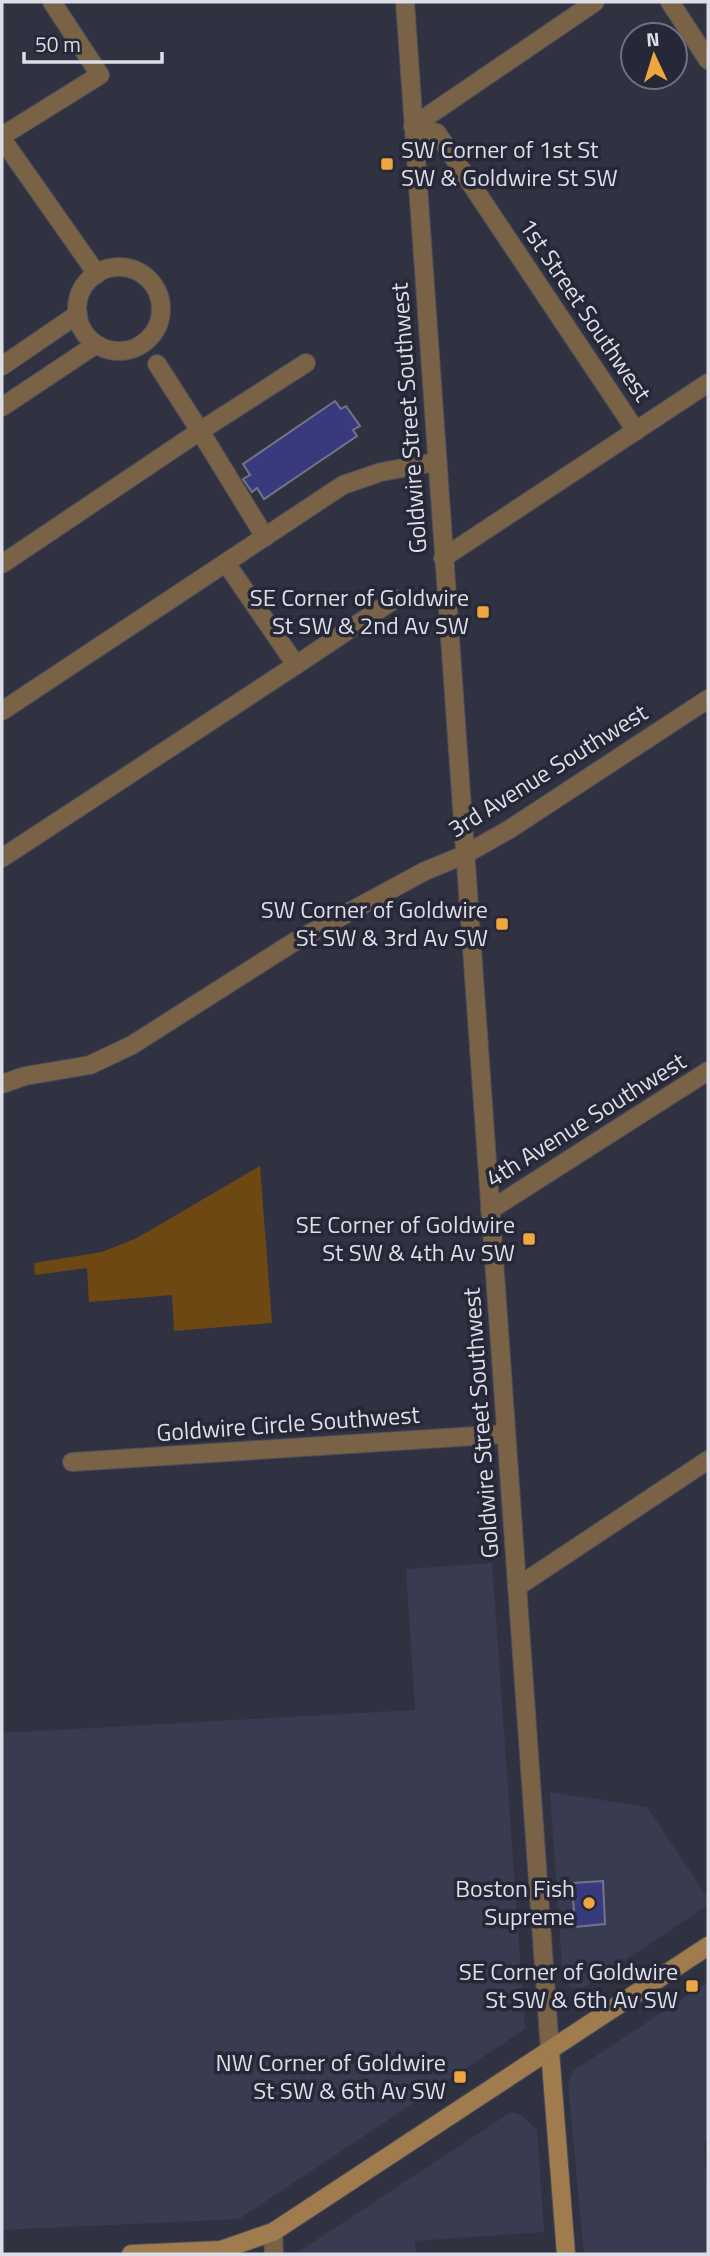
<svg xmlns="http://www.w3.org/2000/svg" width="710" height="2256" viewBox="0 0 710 2256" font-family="'Titillium Web',sans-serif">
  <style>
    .built { fill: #393b51 }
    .green { fill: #6d4813 }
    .building { fill: #393a7e; stroke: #727587; stroke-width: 2 }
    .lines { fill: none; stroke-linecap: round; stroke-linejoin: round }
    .street-casing { stroke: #4c4e5d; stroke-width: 20 }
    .secondary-casing { stroke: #4c4e5d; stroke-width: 20 }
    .street { stroke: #796246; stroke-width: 18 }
    .secondary { stroke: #a07b4e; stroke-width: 18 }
    .poi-dot { fill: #f0a63f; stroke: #262837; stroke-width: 2.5 }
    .labels { text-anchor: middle; stroke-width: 7; stroke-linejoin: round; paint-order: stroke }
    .poi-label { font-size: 24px; fill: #dcdee8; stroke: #262837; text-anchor: end }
    .street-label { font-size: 24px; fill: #dcdee8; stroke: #262837 }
  </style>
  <rect width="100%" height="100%" fill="#303242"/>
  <!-- built -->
  <g class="built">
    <path d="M492 1563 525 2029 239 2219 2 2230V1733L415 1710 406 1569Z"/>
    <path d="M550 1792 647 1807 708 1898V1905L583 1988 570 1987 563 1980Z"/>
    <path d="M708 1982V2140L704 2143 708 2201V2254H584L568 2084 573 2071Z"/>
    <path d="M511 2112 521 2115 537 2130 544 2232 415 2241 416 2254H295Z"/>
  </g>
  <!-- green -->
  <path class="green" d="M260 1166 272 1323 174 1331 172 1295 89 1302 87 1268 35 1275 34 1263 102 1252 137 1238Z"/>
  <!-- building -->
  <g class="building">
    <path d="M335 401 341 409 346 406 360 426 353 430 357 436 264 499 257 488 252 492 243 479 250 475 243 464Z"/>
    <path d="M603 1881 605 1924 575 1927 572 1883Z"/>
  </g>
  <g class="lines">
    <defs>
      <g id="street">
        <path d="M405 2 550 2051"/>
        <path d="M670 2 708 60"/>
        <path d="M413 126 437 133 636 431"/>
        <path d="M413 126 595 2"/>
        <path d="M2 136 100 75 52 2"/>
        <path d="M2 139 97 274"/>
        <circle cx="119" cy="309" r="42"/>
        <path d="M157 364 200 431 306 363"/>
        <path d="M2 366 78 314"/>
        <path d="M2 407 95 345"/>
        <path d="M443 558 708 383"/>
        <path d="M2 564 200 431 265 537"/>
        <path d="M296 665 395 599"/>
        <path d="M2 711 343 485 381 472 436 462"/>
        <path d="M2 858 296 665 226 563"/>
        <path d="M2 1084 25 1076 90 1065 132 1045 294 942 425 871 464 855 510 829 708 699"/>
        <path d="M490 1210 708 1071"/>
        <path d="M72 1462 506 1434"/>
        <path d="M517 1587 708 1460"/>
        <path d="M273 2232 274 2254"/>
      </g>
      <g id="secondary">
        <path d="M550 2051 566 2254"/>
        <path d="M131 2254 221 2250 273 2232 708 1946"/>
      </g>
    </defs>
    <!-- street casing -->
    <use href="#street" class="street-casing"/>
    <!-- secondary casing -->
    <use href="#secondary" class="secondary-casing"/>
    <!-- street -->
    <use href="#street" class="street"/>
    <!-- secondary -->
    <use href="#secondary" class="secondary"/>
  </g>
  <!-- markers -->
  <g class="poi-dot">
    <rect x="380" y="157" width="14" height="14" rx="3.5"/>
    <rect x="476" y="605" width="14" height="14" rx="3.5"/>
    <rect x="495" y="917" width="14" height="14" rx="3.5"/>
    <rect x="522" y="1232" width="14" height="14" rx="3.5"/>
    <circle cx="589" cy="1903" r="7"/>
    <rect x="685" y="1979" width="14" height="14" rx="3.5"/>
    <rect x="453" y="2070" width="14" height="14" rx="3.5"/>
  </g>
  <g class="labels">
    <!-- poi labels -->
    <g class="poi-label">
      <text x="401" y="158" text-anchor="start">SW Corner of 1st St<tspan x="401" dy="28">SW &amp; Goldwire St SW</tspan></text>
      <text x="469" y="606">SE Corner of Goldwire<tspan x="469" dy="28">St SW &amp; 2nd Av SW</tspan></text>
      <text x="488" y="918">SW Corner of Goldwire<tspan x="488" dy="28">St SW &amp; 3rd Av SW</tspan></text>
      <text x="515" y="1233">SE Corner of Goldwire<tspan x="515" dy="28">St SW &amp; 4th Av SW</tspan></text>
      <text x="575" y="1897">Boston Fish<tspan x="575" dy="28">Supreme</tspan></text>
      <text x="678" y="1980">SE Corner of Goldwire<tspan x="678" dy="28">St SW &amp; 6th Av SW</tspan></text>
      <text x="446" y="2071">NW Corner of Goldwire<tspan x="446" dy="28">St SW &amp; 6th Av SW</tspan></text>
    </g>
    <!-- street labels -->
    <g class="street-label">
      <text transform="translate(585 310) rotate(56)" y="8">1st Street Southwest</text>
      <text transform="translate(409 418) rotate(-94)" y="8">Goldwire Street Southwest</text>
      <text transform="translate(548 771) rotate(-32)" y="8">3rd Avenue Southwest</text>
      <text transform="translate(586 1120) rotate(-32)" y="8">4th Avenue Southwest</text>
      <text transform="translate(481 1423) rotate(-94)" y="8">Goldwire Street Southwest</text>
      <text transform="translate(288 1424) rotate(-4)" y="8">Goldwire Circle Southwest</text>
    </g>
  </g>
  <!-- border -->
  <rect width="710" height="2256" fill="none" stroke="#dcdee8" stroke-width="7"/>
  <!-- north arrow -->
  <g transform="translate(654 56) rotate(356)"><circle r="33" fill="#262837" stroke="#6f717e" stroke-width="2"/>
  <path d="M0-5L12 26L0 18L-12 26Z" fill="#f0a63f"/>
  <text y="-10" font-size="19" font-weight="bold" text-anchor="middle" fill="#dcdee8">N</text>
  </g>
  <!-- scale -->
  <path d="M24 52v10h138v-10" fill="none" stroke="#dcdee8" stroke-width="3.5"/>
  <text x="35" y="52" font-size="21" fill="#dcdee8" stroke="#262837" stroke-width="5" paint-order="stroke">50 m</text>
</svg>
